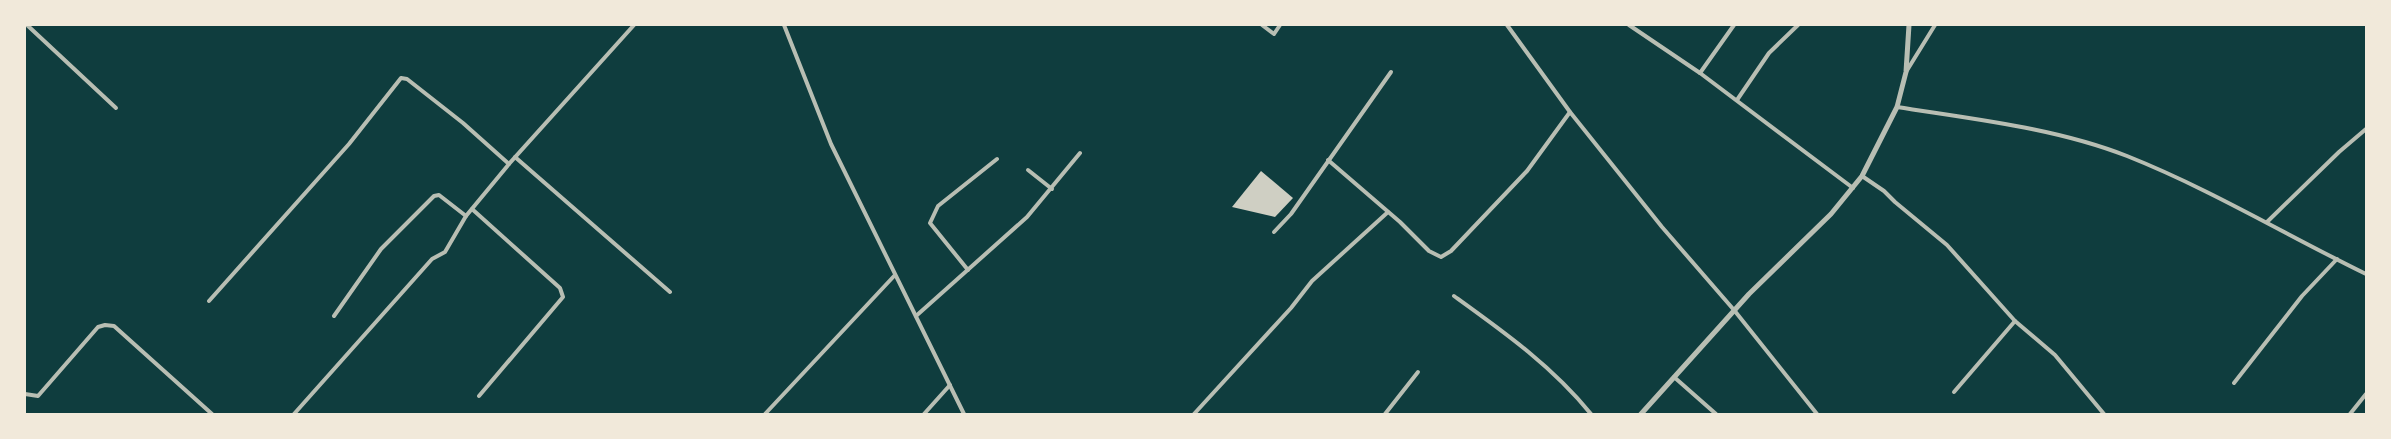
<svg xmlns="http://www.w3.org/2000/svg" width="2391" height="439" viewBox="0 0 2391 439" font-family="Karla,sans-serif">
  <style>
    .building { fill: #cfcfc3 }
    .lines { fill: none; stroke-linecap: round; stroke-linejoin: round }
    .minor { stroke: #b8beb3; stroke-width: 4 }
    .tertiary { stroke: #b8beb3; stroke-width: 5 }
  </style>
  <rect width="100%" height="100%" fill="#0f3d3e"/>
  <!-- building -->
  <path class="building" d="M1261 171 1293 198 1275 217 1232 207Z"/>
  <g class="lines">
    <!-- minor -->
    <g class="minor">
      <path d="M27 25 116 108"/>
      <path d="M784 25 831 144 964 414"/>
      <path d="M1262 25 1274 34 1280 25"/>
      <path d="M1507 25 1570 112 1662 227 1734 310 1817 414"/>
      <path d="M1629 25 1700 73 1853 188"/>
      <path d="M1906 72 1935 25"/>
      <path d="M1700 73 1734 25"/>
      <path d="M1737 100 1769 53 1798 25"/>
      <path d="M1897 107C1973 119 2056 128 2127 156 2210 189 2286 235 2366 274"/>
      <path d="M515 157 670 292"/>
      <path d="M1328 160 1400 222 1429 251 1441 257 1451 251 1527 171 1570 112"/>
      <path d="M1028 170 1052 189"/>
      <path d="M1862 176 1884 191 1895 202 1947 245 2015 321 2055 355 2104 414"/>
      <path d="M472 209 560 288 563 297 479 396"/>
      <path d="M2267 222 2339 152 2366 129"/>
      <path d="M1274 232 1291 214 1391 72"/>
      <path d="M968 270 930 223 938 206 997 159"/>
      <path d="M1454 296C1504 332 1552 366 1591 414"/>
      <path d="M209 301 349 144 401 78 407 79 463 123 509 164"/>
      <path d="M334 316 381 249 434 196 439 195 466 216"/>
      <path d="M916 316 1027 217 1080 153"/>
      <path d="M1674 377 1716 414"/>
      <path d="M2234 383 2302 296 2337 259"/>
      <path d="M1954 392 2015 321"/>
      <path d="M25 394 38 396 98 327 105 325 114 326 212 414"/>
      <path d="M294 414 424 268 432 259 445 252 466 216 509 164 634 25"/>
      <path d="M765 414 895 275"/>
      <path d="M924 414 950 385"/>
      <path d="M1194 414 1291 308 1312 281 1388 212"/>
      <path d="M1385 414 1418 372"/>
      <path d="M2350 414 2366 394"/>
    </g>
    <!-- tertiary -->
    <path class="tertiary" d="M1641 414 1749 294 1831 214 1862 176 1897 107 1906 72 1909 25"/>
  </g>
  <!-- border -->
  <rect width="2391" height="439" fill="none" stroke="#f1e9da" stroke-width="52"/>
</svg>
